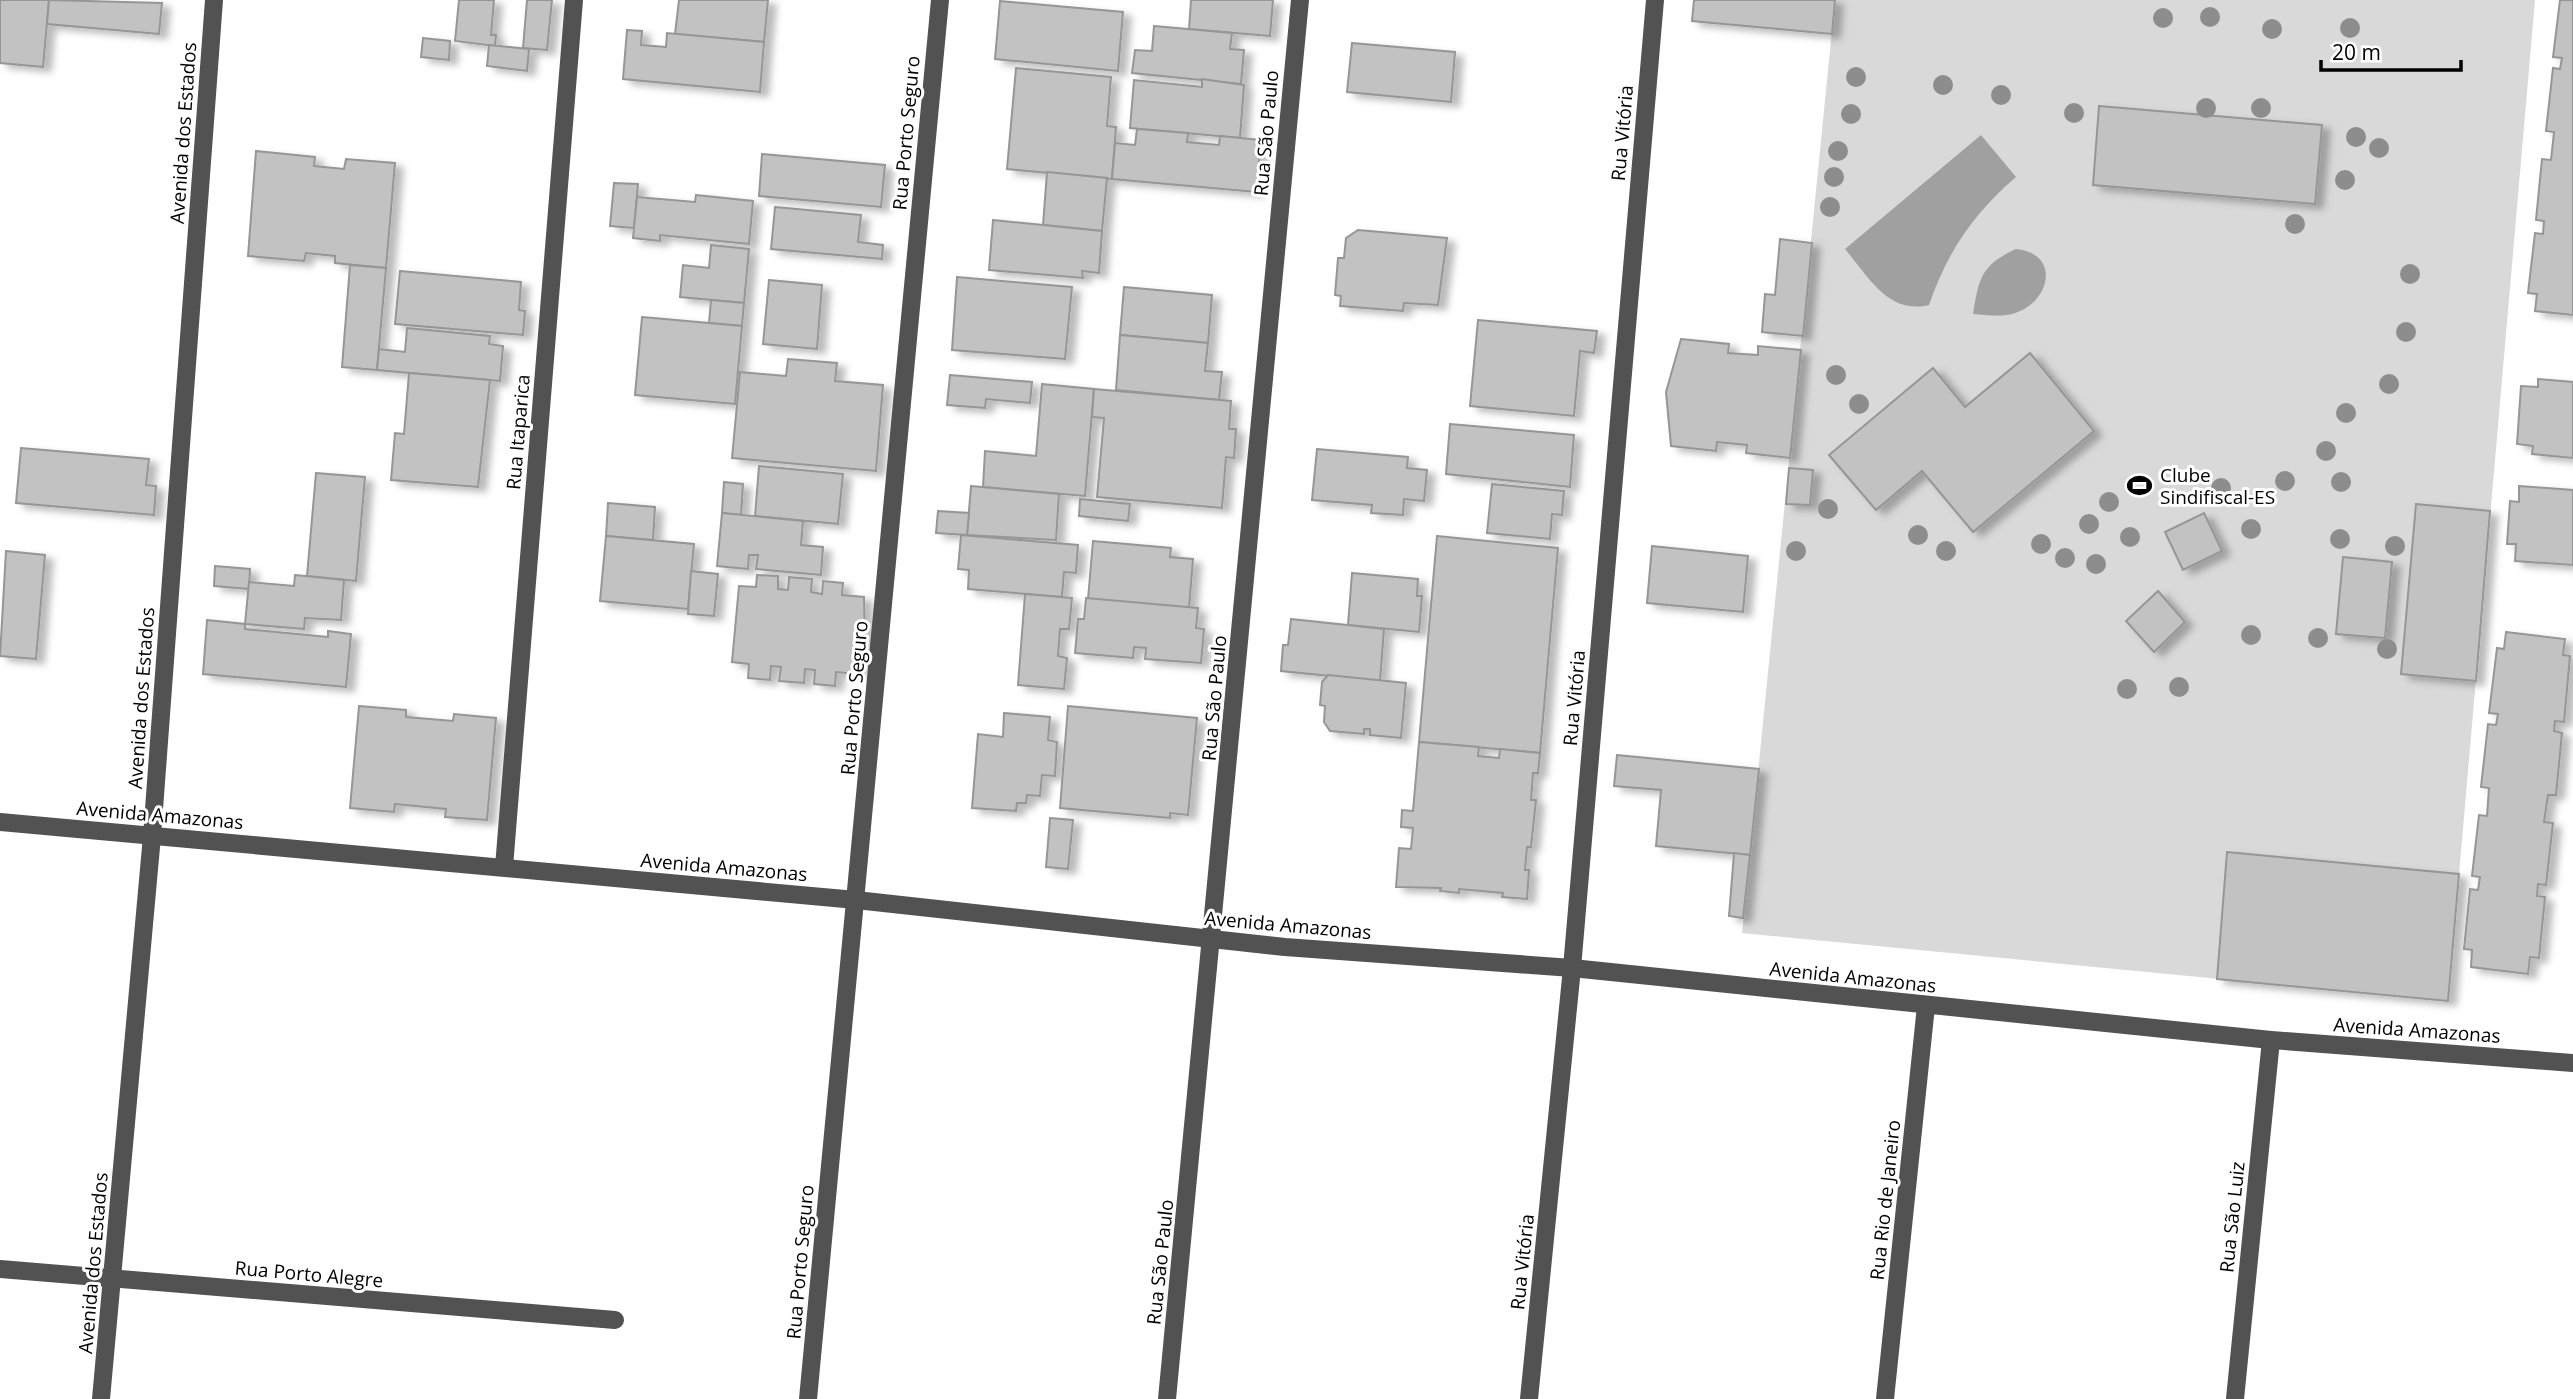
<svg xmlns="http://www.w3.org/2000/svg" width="2573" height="1399" viewBox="0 0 2573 1399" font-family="'Open Sans',sans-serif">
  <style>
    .green { fill: #d9d9d9 }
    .water { fill: #a0a0a0 }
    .building { fill: #c2c2c2; stroke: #969696; stroke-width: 2; filter: url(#shadow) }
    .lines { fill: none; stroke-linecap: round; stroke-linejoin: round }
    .minor { stroke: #525252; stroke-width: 18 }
    .tree { fill: #8d8d8d }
    .labels { text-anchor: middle; stroke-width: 6; stroke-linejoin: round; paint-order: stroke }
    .street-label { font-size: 19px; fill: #000; stroke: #fff }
    .poi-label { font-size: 19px; fill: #000; stroke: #fff; text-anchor: start }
  </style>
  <defs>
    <filter id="shadow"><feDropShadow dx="8" dy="4.5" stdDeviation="3.5" flood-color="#0004"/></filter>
  </defs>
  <rect width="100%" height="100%" fill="#fff"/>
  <!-- green -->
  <path class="green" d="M1835 0H2535L2448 1001 1742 933Z"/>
  <!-- water -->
  <g class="water">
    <path d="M1981 135 2016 177C1974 213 1947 252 1929 305 1888 315 1868 276 1845 249Z"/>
    <path d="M2016 249C2063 254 2049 305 2012 314 1999 317 1986 315 1973 314 1979 278 1981 265 2016 249Z"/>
  </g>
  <!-- building -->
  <g class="building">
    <path d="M0 0H49L43 67 0 63Z"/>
    <path d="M49 0 162 3 159 34 47 24Z"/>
    <path d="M459 0H494L491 35H496L495 46 455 41Z"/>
    <path d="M527 0H552L547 50 523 48Z"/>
    <path d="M679 0H768L764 42 675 34Z"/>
    <path d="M1191 0H1273L1270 36 1189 29Z"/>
    <path d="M1694 0H1835L1832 34 1692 21Z"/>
    <path d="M2560 0H2573V315L2535 311 2537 294 2528 293 2535 233 2543 234 2544 221 2536 220 2542 159 2551 160 2554 132 2546 131 2553 68 2560 69 2562 58 2553 57Z"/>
    <path d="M1000 1 1123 12 1118 71 995 59Z"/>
    <path d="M1154 26 1232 33 1230 49 1244 50 1241 84 1132 73 1135 50 1152 51Z"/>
    <path d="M627 30 642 31 641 45 666 47 667 33 764 42 760 92 623 79Z"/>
    <path d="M423 38 450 41 449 60 421 57Z"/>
    <path d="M1352 43 1455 52 1451 102 1347 92Z"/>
    <path d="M489 45 529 49 527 71 487 66Z"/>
    <path d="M1016 68 1111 77 1107 126 1116 127 1112 179 1007 169Z"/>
    <path d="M1202 79 1244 85 1240 138 1130 128 1134 80 1202 87Z"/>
    <path d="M2099 106 2322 125 2315 204 2093 185Z"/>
    <path d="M1137 129 1188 133 1187 142 1219 145 1220 136 1261 140 1256 192 1112 179 1115 143 1135 145Z"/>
    <path d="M256 151 315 157 314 166 344 169 346 159 395 163 386 268 335 263V256L306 253 304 261 248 256Z"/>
    <path d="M762 154 885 165 881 207 759 196Z"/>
    <path d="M1047 172 1107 178 1102 231 1043 225Z"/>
    <path d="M614 183 638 184 634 228 610 226Z"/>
    <path d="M696 195 753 201 749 244 660 235V241L633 238 637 197 695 202Z"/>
    <path d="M775 207 861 215 858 242 883 245 882 259 771 249Z"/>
    <path d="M993 220 1102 231 1099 273 1082 271 1083 278 989 270Z"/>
    <path d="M1358 230 1447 238 1438 305 1404 303 1403 311 1340 306 1341 296 1335 295 1338 258H1344L1346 238Z"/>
    <path d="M1780 239 1812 243 1803 336 1762 332 1765 294 1775 295Z"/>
    <path d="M711 245 749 249 744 303 680 297 683 265 709 268Z"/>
    <path d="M350 265 386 268 377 370 342 367Z"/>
    <path d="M400 271 521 282 519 310 525 311 523 335 395 324Z"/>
    <path d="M957 277 1072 287 1065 359 952 350Z"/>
    <path d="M769 280 822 285 817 349 763 344Z"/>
    <path d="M1124 287 1212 295 1208 343 1120 335Z"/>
    <path d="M711 300 744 303 742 326 709 323Z"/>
    <path d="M642 317 742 326 735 404 635 395Z"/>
    <path d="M1478 320 1597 331 1594 353 1580 351 1574 416 1470 406Z"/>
    <path d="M407 328 490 336 489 344 503 346 500 381 377 370 379 349 405 352Z"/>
    <path d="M1120 335 1208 343 1205 371 1222 372 1219 400 1116 390Z"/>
    <path d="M1681 339 1729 344 1728 353 1758 355V346L1801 350 1790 458 1746 453 1747 445 1717 442 1716 451 1671 446 1666 392Z"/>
    <path d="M2030 353 2094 431 1973 532 1922 471 1876 510 1829 455 1933 368 1965 407Z"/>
    <path d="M788 359 837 363 835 381 883 385 876 471 732 458 740 372 786 376Z"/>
    <path d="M409 373 490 380 478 487 391 480 395 433 404 434Z"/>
    <path d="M950 375 1032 382 1030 403 986 399 985 408 947 405Z"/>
    <path d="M2538 379 2573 382V458L2532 454 2533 446 2517 444 2521 386 2538 387Z"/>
    <path d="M1042 384 1094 389 1085 496 983 487 985 451 1036 456Z"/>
    <path d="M1094 389 1231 401 1229 429H1236L1234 458 1226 457 1222 508 1097 497 1104 418 1092 417Z"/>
    <path d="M1450 424 1574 435 1570 487 1446 474Z"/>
    <path d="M21 448 149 459 146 485 156 486 154 515 16 503Z"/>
    <path d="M1317 449 1408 457 1407 468 1427 470 1424 501 1404 499 1403 515 1371 513 1372 505 1312 500Z"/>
    <path d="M759 466 843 474 838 524 755 516Z"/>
    <path d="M1789 468 1813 470 1810 505 1786 504Z"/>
    <path d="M316 473 365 477 356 581 307 576Z"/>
    <path d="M724 482 743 484 741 515 722 513Z"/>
    <path d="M1492 484 1564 491 1562 515 1552 514 1550 539 1487 533Z"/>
    <path d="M971 486 1059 494 1056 540 967 535Z"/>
    <path d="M2519 486 2573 490V565L2515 561 2516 544H2507L2510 501 2519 502Z"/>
    <path d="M1080 499 1130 504 1128 521 1079 516Z"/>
    <path d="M608 503 655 507 653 540 606 536Z"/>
    <path d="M2416 504 2490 511 2476 681 2401 674Z"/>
    <path d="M938 511 969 513 967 535 936 533Z"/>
    <path d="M722 513 803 521 801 545 823 547 821 575 756 569 758 555H749L748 569 717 566Z"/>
    <path d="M2204 513 2222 551 2183 570 2165 532Z"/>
    <path d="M961 535 1078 545 1076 573 1064 572 1062 597 968 589 969 570 958 569Z"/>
    <path d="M606 536 694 544 688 609 600 601Z"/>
    <path d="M1437 536 1558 548 1540 753 1419 742Z"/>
    <path d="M1093 541 1171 548 1170 557 1193 559 1189 608 1088 599Z"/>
    <path d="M1652 546 1748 556 1743 612 1647 603Z"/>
    <path d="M6 551 45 555 36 659 0 656Z"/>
    <path d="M2343 557 2392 562 2385 638 2336 634Z"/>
    <path d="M215 566 250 569 249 589 214 586Z"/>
    <path d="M691 571 718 574 714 616 688 614Z"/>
    <path d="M1352 573 1418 579 1417 596H1422L1419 632 1348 625Z"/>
    <path d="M295 575 344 580 341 620 305 618 304 629 245 624 249 582 294 586Z"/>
    <path d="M757 575 778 576V589L788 590 789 577 812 579 811 592 822 594 823 581 843 583 842 595 864 597 865 636 857 674 836 672 835 686 814 684 815 670 805 669 804 683 779 681 781 667 771 666 770 680 748 678 749 664 732 662 739 586 756 587Z"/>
    <path d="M2158 591 2185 622 2154 652 2126 621Z"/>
    <path d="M1025 594 1072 598 1069 629H1060L1058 656 1067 658 1064 689 1018 685Z"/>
    <path d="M1086 598 1198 608 1196 628 1204 629 1201 663 1145 659 1146 648 1134 647 1133 658 1075 653 1078 619H1084Z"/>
    <path d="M1291 619 1384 629 1380 681 1281 671 1283 645H1288Z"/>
    <path d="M207 620 245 624V629L328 637V631L351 634 346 687 203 674Z"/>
    <path d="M2506 632 2565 639 2563 655 2570 656 2564 722 2555 721 2554 731 2562 733 2556 795H2548L2544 822 2553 823 2546 885 2538 884 2537 896 2545 897 2539 958 2530 957 2528 974 2471 967 2472 950 2464 949 2470 889 2478 890 2480 877 2472 876 2479 815 2487 816 2489 788 2481 787 2488 724 2496 725 2498 714 2489 713 2497 648 2504 649Z"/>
    <path d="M1328 675 1406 683 1401 738 1370 735V729H1364V734L1330 731 1324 722 1325 706 1320 705 1322 682Z"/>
    <path d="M359 706 406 710V717L453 721 454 714 496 718 487 820 445 817 446 809 395 804 394 812 350 808Z"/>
    <path d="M1068 706 1197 718 1188 815 1170 813V818L1060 808Z"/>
    <path d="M1004 713 1050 717 1048 740 1057 742 1055 776 1042 775 1040 796 1027 795 1026 803H1017L1016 811 972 808 978 734 1003 737Z"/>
    <path d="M1419 742 1479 747 1478 756 1499 758 1500 749 1540 753 1538 773H1533L1531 800H1536L1531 847H1527L1525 870H1529L1527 899 1502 897 1503 893 1459 889V893L1440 891 1441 888 1396 887 1399 848 1411 849 1413 828 1401 827 1402 810 1413 811Z"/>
    <path d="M1617 755 1759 769 1750 855 1656 846 1661 790 1614 786Z"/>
    <path d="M1050 818 1073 820 1068 869 1046 867Z"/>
    <path d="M2227 852 2459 874 2448 1001 2217 979Z"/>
    <path d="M1734 853 1750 855 1743 918 1729 916Z"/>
  </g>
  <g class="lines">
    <!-- minor -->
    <g class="minor">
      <path d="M0 822 856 900 1285 947 1572 968 2271 1040 2573 1063"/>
      <path d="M504 867 574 0"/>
      <path d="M0 1269 615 1320"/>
      <path d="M101 1399 152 836 214 0"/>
      <path d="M808 1399 940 0"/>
      <path d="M1167 1399 1300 0"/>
      <path d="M1529 1399 1572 968 1655 0"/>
      <path d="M1885 1399 1926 1006"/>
      <path d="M2235 1399 2271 1040"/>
    </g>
  </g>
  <!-- trees -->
  <g class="tree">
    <circle cx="2210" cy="17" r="10"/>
    <circle cx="2163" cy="18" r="10"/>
    <circle cx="2350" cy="28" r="10"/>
    <circle cx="2272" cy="29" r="10"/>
    <circle cx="1856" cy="77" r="10"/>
    <circle cx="1943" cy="85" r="10"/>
    <circle cx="2001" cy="95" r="10"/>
    <circle cx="2206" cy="108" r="10"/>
    <circle cx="2261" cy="108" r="10"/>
    <circle cx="2074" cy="113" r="10"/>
    <circle cx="1851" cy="114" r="10"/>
    <circle cx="2356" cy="137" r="10"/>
    <circle cx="2379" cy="148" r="10"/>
    <circle cx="1838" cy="151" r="10"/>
    <circle cx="1834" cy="177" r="10"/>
    <circle cx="2345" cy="180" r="10"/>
    <circle cx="1830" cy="207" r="10"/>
    <circle cx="2295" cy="224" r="10"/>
    <circle cx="2410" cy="274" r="10"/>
    <circle cx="2406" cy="332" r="10"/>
    <circle cx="1836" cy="375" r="10"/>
    <circle cx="2389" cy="384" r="10"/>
    <circle cx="1859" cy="404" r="10"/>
    <circle cx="2346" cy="413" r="10"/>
    <circle cx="2326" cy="451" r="10"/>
    <circle cx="2285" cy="481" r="10"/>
    <circle cx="2341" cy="482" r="10"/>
    <circle cx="2221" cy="488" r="10"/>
    <circle cx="2109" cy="502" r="10"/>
    <circle cx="1828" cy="509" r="10"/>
    <circle cx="2089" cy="524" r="10"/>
    <circle cx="2251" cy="529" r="10"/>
    <circle cx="1918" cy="535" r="10"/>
    <circle cx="2130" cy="537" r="10"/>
    <circle cx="2340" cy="539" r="10"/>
    <circle cx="2041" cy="544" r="10"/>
    <circle cx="2395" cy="546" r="10"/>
    <circle cx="1796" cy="551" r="10"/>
    <circle cx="1946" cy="551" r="10"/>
    <circle cx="2065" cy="558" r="10"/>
    <circle cx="2096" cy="564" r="10"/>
    <circle cx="2251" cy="635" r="10"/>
    <circle cx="2318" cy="638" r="10"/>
    <circle cx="2387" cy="649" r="10"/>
    <circle cx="2179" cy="687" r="10"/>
    <circle cx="2127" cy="689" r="10"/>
  </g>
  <!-- icons -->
  <defs>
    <symbol id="stadium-bare" viewBox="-9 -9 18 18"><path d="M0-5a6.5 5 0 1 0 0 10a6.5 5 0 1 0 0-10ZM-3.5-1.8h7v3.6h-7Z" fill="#000" stroke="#fff" stroke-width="2.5" paint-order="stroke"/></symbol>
  </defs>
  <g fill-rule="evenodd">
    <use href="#stadium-bare" x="2122" y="468" width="35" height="35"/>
  </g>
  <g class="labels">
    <!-- street labels -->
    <g class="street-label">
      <text transform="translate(183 133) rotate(-86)" y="7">Avenida dos Estados</text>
      <text transform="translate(906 133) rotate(-85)" y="7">Rua Porto Seguro</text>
      <text transform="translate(1266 133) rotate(-85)" y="7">Rua São Paulo</text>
      <text transform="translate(1622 133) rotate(-85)" y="7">Rua Vitória</text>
      <text transform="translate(518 432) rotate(-85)" y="7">Rua Itaparica</text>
      <text transform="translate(141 698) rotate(-86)" y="7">Avenida dos Estados</text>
      <text transform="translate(854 698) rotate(-85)" y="7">Rua Porto Seguro</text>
      <text transform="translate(1214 698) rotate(-85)" y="7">Rua São Paulo</text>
      <text transform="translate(1574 698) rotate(-85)" y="7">Rua Vitória</text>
      <text transform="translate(160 815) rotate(5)" y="7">Avenida Amazonas</text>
      <text transform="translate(724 867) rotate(5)" y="7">Avenida Amazonas</text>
      <text transform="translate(1288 925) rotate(5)" y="7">Avenida Amazonas</text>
      <text transform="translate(1853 977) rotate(6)" y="7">Avenida Amazonas</text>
      <text transform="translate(2417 1030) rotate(4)" y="7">Avenida Amazonas</text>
      <text transform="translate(1885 1200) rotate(-84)" y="7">Rua Rio de Janeiro</text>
      <text transform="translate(2232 1217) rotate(-84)" y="7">Rua São Luiz</text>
      <text transform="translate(800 1262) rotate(-85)" y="7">Rua Porto Seguro</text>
      <text transform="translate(1160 1262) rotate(-84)" y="7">Rua São Paulo</text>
      <text transform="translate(1522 1262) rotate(-84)" y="7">Rua Vitória</text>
      <text transform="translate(93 1263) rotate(-85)" y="7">Avenida dos Estados</text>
      <text transform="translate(309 1274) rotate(5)" y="7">Rua Porto Alegre</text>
    </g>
    <!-- poi labels -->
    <g class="poi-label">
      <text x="2160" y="482">Clube<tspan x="2160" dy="22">Sindifiscal-ES</tspan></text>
    </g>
  </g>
  <!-- scale -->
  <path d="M2321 60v10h140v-10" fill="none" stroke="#000000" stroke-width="3.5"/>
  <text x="2332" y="60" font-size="21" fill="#000000" stroke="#ffffff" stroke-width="5" paint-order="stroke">20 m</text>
</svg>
